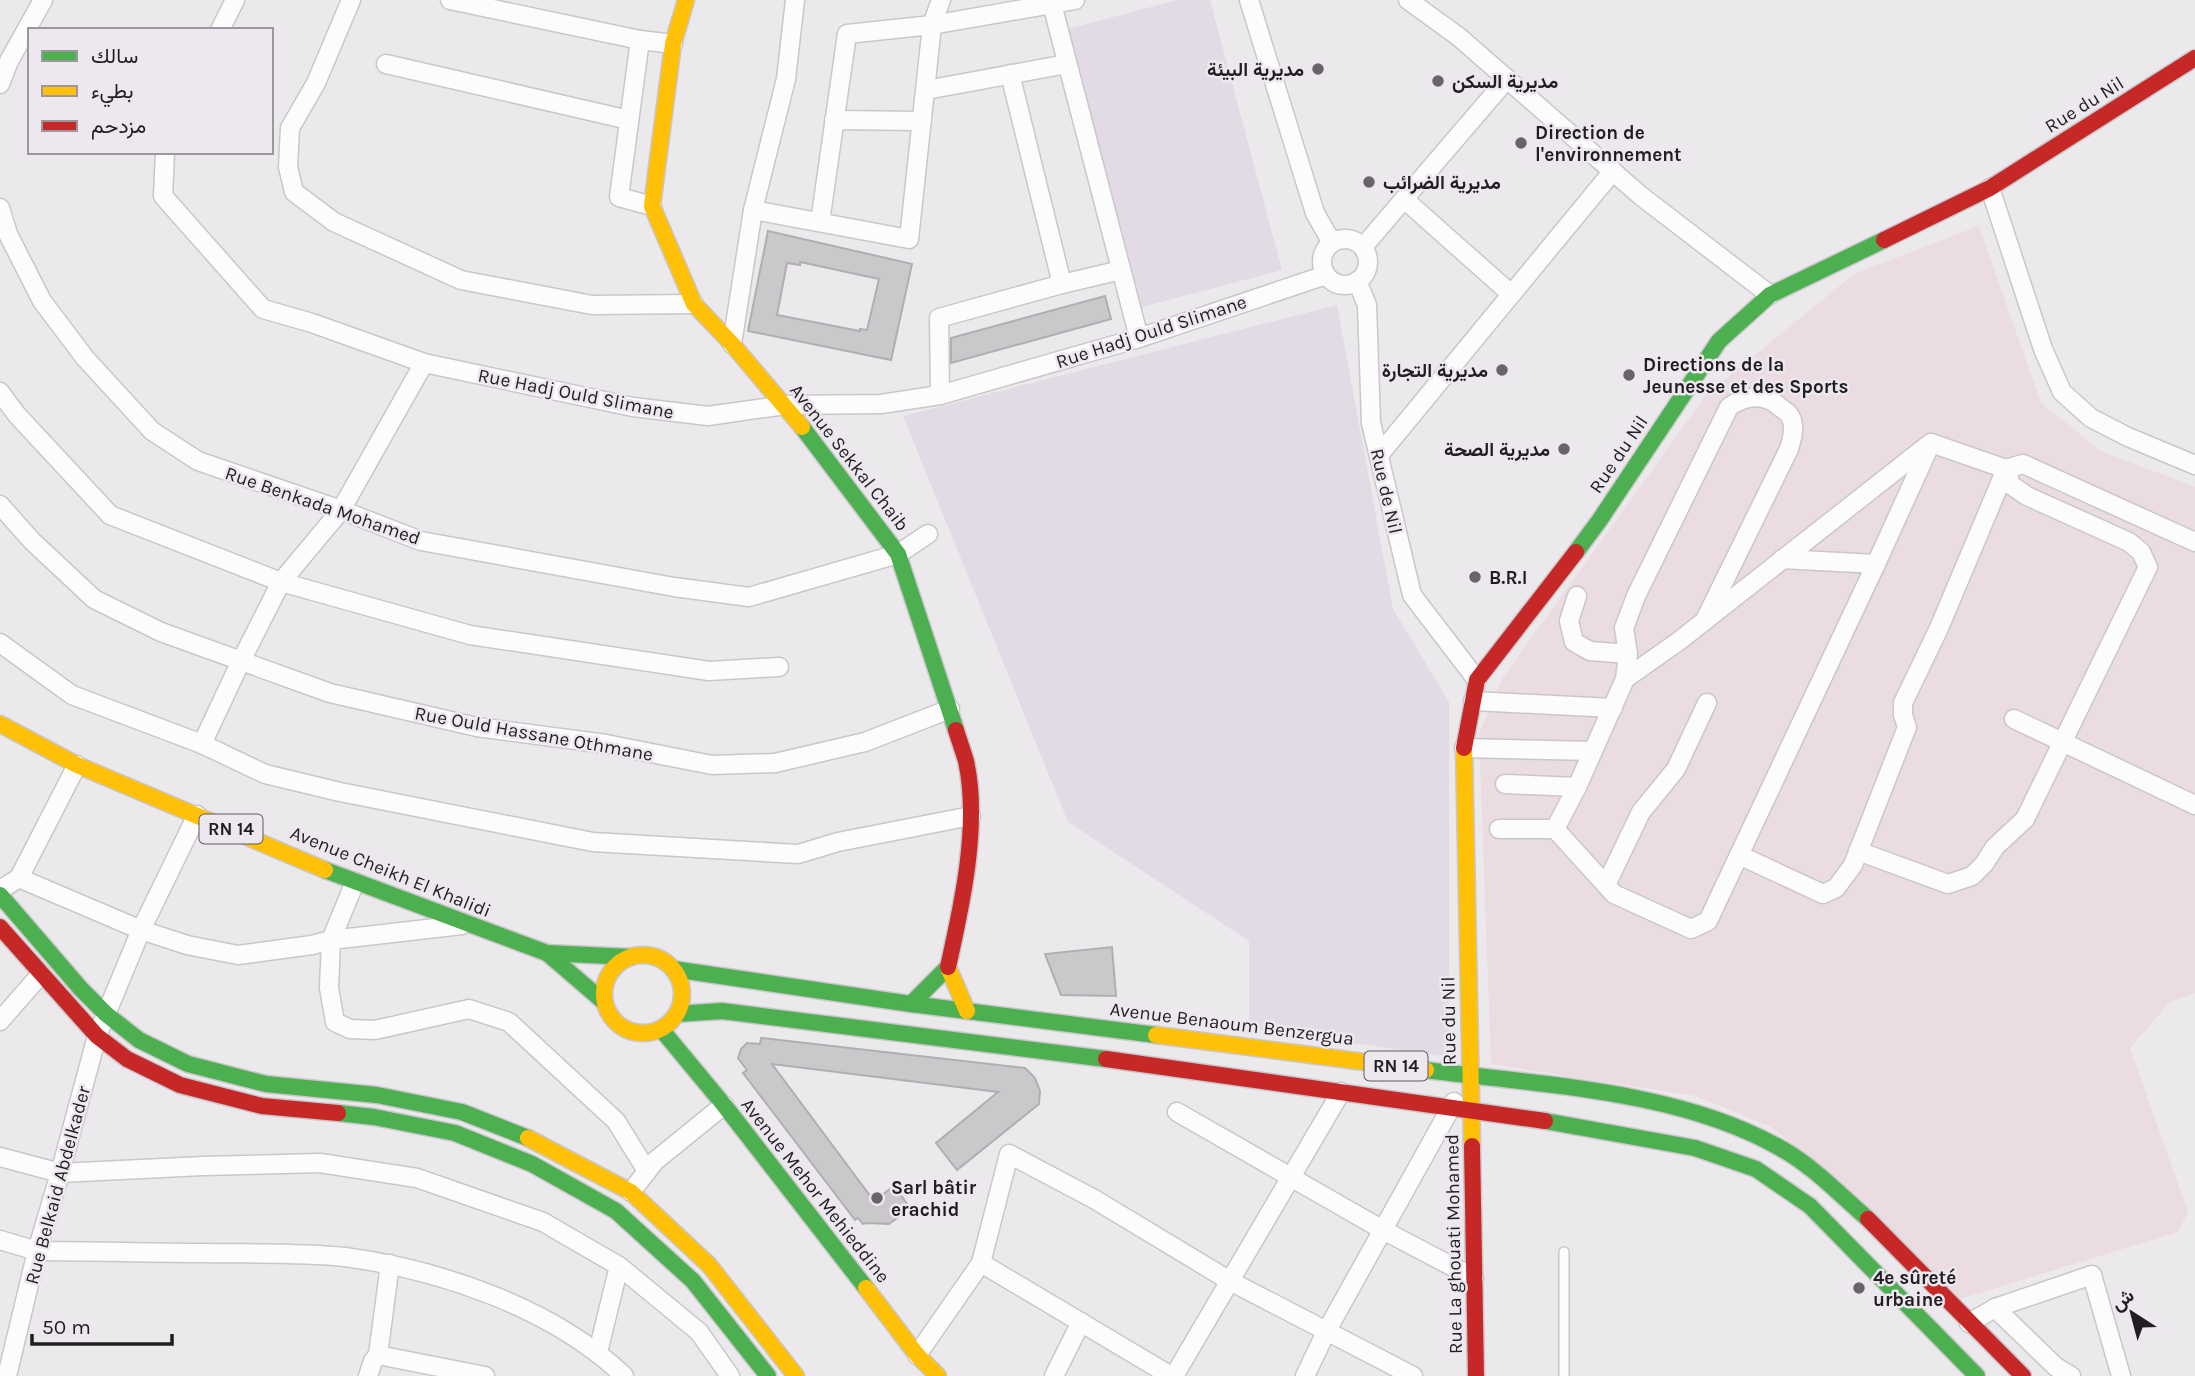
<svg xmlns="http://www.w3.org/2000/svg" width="2195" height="1376" viewBox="0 0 2195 1376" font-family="Karla,Vazirmatn,sans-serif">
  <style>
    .commercial { fill: #ebdce1 }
    .built { fill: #e2dbe5 }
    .building { fill: #cac8cb; stroke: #b1aeb2; stroke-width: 2; fill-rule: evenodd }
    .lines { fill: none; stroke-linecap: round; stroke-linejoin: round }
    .lane-casing { stroke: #c9c7ca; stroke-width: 12 }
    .street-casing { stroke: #c9c7ca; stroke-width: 21 }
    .fast-casing { stroke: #c9c7ca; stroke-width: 19 }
    .slow-casing { stroke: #c9c7ca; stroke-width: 19 }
    .jam-casing { stroke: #c9c7ca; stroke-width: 19 }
    .lane { stroke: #fcfcfc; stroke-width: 9 }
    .street { stroke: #fcfcfc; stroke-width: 18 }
    .fast { stroke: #4caf50; stroke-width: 16 }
    .slow { stroke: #ffc107; stroke-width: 16 }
    .jam { stroke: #c62828; stroke-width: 16 }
    .poi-dot { fill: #686568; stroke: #ede7ef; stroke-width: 2.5 }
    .labels { text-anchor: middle; stroke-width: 5; stroke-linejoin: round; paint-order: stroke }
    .shield { fill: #ede7ef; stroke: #5e5a5f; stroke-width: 2 }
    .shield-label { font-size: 18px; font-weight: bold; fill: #211e21 }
    .poi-label { font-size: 19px; font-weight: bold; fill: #211e21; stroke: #ede7ef; text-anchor: start }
    .street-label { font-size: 19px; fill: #211e21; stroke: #ede7ef }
  </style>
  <rect width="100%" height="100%" fill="#ece9ed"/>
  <!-- commercial -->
  <path class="commercial" d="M1979 226 2041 403 2101 451 2195 487V993L2170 1002 2130 1048 2188 1212 2178 1232 1960 1299 1802 1153 1771 1127 1696 1096 1491 1064 1479 734 1502 679 1706 395 1854 274Z"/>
  <!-- built -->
  <g class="built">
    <path d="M1177 0H1210L1282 270 1142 307 1068 29Z"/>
    <path d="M1337 305 1393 609 1449 702V1057L1249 1028V941L1068 822 903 416Z"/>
  </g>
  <!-- building -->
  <g class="building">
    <path d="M768 231 912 264 891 360 748 331ZM800 262 879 279 867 330 860 329V331L777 315 787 263 800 265Z"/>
    <path d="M1105 296 1111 319 951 363V338Z"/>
    <path d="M1112 947 1116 996 1061 995 1045 954Z"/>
    <path d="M761 1038 1025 1068 1035 1078 1040 1091 1039 1104 957 1170 936 1143 998 1092 772 1064 874 1201 894 1186 908 1205 897 1213 900 1216 889 1224 867 1223 863 1224 858 1218 855 1220 743 1073 747 1070 738 1058 741 1049 747 1043 760 1044Z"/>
  </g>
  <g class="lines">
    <defs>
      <path id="lane" d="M1564 1252V1376"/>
      <g id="street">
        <path d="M351 0 316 83 290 128 288 167 294 192 334 222 461 280 592 305 694 304"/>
        <path d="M450 0 640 40 673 44"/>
        <path d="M1249 0 1315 213 1332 243"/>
        <path d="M1408 0 1459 37 1641 196 1770 295"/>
        <path d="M1052 4 1139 338"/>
        <path d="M220 30 235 0"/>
        <path d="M640 40 619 197 652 206"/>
        <path d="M386 64 629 120"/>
        <path d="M0 84 9 61 43 0"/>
        <path d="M926 90 1067 64"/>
        <path d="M834 120 922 121"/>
        <path d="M165 152 163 196 263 309 312 323 424 363 633 407 708 416 785 405 881 404 940 395 1139 338 1326 275"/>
        <path d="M1990 188 2043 349 2062 392 2091 418 2128 437 2195 465"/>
        <path d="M1404 199 1511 294"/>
        <path d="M0 208 8 234 42 301 85 358 152 431 198 461 341 510 421 541 674 587 749 597 898 554 928 534"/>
        <path d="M753 210 786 79 795 0"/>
        <path d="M820 222 847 34 932 25 941 0"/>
        <circle cx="1345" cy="262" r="23"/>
        <path d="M1363 247 1507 79"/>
        <path d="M1357 281 1367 305 1371 423 1412 595 1477 680"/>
        <path d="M1062 284 1121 270"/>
        <path d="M732 344 753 210 909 239 932 25 1075 0"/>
        <path d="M0 392 17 415 110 515 281 582 470 635 709 671 779 667"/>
        <path d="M940 395 939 318 1062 284 1010 74"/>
        <path d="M1931 443 2006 469 2023 464 2195 542"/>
        <path d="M1379 455 1613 171"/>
        <path d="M0 505 32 541 94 599 161 632 330 693 477 727 606 744 712 765 775 763 865 742 950 709"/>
        <path d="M1782 559 1876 564"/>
        <path d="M1577 596 1569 621 1574 642 1590 651 1628 654 1624 628 1636 596 1729 407C1746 395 1765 393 1781 408 1784 410 1788 412 1790 416 1796 426 1792 439 1789 449L1705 620"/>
        <path d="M0 643 72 695 202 744 265 774 340 792 593 842 798 854 838 842 971 816"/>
        <path d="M1628 654 1625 679 1577 787 1555 829 1614 894 1691 929 1708 921 1876 564 1931 443"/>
        <path d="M1625 679 1679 641 1928 445"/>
        <path d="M1473 701 1613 708"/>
        <path d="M2014 719 2195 805"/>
        <path d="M202 744 241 661 281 582 341 510 424 363"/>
        <path d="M1464 748 1593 751"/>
        <path d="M1505 784 1577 787"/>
        <path d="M1499 829H1555"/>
        <path d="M1858 851 1948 884 1972 876 1984 864 1995 847 2025 819 2148 567 2141 552 2129 542 2027 496 2011 485 2006 469"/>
        <path d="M1739 855 1823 894 1836 888 1853 865 1907 727 1903 715V703L1939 628 2006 469"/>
        <path d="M19 878 141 930 187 945 238 955 312 945 331 940 462 925"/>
        <path d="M355 882 331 940 329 988 335 1022 350 1029 375 1030 469 1009 509 1022 616 1121 647 1171"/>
        <path d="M1606 885 1641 812 1676 769 1707 703"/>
        <path d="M0 890 19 878 77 765"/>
        <path d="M0 1021 41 974"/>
        <path d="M1177 1112 1383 1230 1474 1278"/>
        <path d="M0 1157 60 1173 203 1166 320 1163 417 1178 543 1222 619 1266 699 1332 730 1376"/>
        <path d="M631 1192 655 1161 724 1105"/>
        <path d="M0 1240 37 1251C94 1251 150 1253 207 1253 253 1254 299 1252 345 1257 441 1270 553 1308 624 1376"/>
        <path d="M981 1263 1171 1376"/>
        <path d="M1995 1308 2056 1367 2071 1376"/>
        <path d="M1969 1323 1995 1308 2092 1275 2121 1376"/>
        <path d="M598 1352 619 1266"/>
        <path d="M378 1355 390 1264"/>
        <path d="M917 1355 981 1263 1009 1154 1094 1199 1230 1281 1413 1376"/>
        <path d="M7 1376 37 1251 60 1173 97 1036 141 930 197 815"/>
        <path d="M368 1376 373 1361 378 1355 485 1376"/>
        <path d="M1054 1376 1081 1322"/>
        <path d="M1174 1376 1341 1092"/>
        <path d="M1305 1376 1326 1332 1454 1102"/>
      </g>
      <g id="fast">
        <path d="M802 427 898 554 956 730"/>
        <path d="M1576 552 1599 521 1719 341 1770 295 1884 240"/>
        <path d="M325 870 547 953 604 1002"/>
        <path d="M0 895 81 989 106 1014 139 1040 188 1064 266 1084 377 1095 462 1112 528 1138"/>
        <path d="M547 953 631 957"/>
        <path d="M673 969 911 1004 1156 1035"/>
        <path d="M911 1004 948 967"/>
        <path d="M677 1014 722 1011 1106 1059"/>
        <path d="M661 1029 724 1105 866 1288"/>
        <path d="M1426 1070C1541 1085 1680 1090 1782 1149 1814 1167 1840 1195 1868 1219"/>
        <path d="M338 1113 374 1117 455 1133 532 1164 616 1211 693 1281 768 1376"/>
        <path d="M1545 1121 1695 1148 1756 1169 1810 1206 1977 1376"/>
      </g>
      <g id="slow">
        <path d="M686 0 673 44 652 206 694 304 732 344 802 427"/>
        <path d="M0 724 77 765 325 870"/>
        <path d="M1464 748 1472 1146"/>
        <circle cx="643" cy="994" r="39"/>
        <path d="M948 967 967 1011"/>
        <path d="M1156 1035 1426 1070"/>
        <path d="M528 1138 631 1192 709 1265 796 1376"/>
        <path d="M866 1288 917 1355 938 1376"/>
      </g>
      <g id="jam">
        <path d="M1884 240 1990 188 2195 58"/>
        <path d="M1464 748 1477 680 1576 552"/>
        <path d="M0 927 97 1036 127 1059 180 1085 262 1106 338 1113"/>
        <path d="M948 967C962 905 980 824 966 761 963 751 959 740 956 730"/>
        <path d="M1106 1059 1545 1121"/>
        <path d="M1472 1146 1476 1376"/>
        <path d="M1868 1219 2023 1376"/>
      </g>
    </defs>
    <!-- lane casing -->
    <use href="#lane" class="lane-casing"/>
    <!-- street casing -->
    <use href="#street" class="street-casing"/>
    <!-- fast casing -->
    <use href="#fast" class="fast-casing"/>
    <!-- slow casing -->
    <use href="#slow" class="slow-casing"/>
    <!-- jam casing -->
    <use href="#jam" class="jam-casing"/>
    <!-- lane -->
    <use href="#lane" class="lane"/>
    <!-- street -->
    <use href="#street" class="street"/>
    <!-- fast -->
    <use href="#fast" class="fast"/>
    <!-- slow -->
    <use href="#slow" class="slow"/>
    <!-- jam -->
    <use href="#jam" class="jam"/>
  </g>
  <!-- markers -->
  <g class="poi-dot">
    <circle cx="1318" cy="69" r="7"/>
    <circle cx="1438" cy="81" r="7"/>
    <circle cx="1521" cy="143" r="7"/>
    <circle cx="1369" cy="182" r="7"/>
    <circle cx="1502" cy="370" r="7"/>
    <circle cx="1629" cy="375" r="7"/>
    <circle cx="1564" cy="449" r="7"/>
    <circle cx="1475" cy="577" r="7"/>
    <circle cx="877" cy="1198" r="7"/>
    <circle cx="1859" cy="1288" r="7"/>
  </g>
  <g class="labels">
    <!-- shield labels -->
    <g class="shield">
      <rect x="199.5" y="814.5" width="63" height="29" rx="5"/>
      <rect x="1364.5" y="1051.5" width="63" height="29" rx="5"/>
    </g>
    <g class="shield-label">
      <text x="231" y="835">RN 14</text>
      <text x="1396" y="1072">RN 14</text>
    </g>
    <!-- poi labels -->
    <g class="poi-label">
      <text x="1304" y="76" text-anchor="end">مديرية البيئة</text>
      <text x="1452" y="88">مديرية السكن</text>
      <text x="1535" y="139">Direction de<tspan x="1535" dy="22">l'environnement</tspan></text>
      <text x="1383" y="189">مديرية الضرائب</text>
      <text x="1643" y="371">Directions de la<tspan x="1643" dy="22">Jeunesse et des Sports</tspan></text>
      <text x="1488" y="377" text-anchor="end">مديرية التجارة</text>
      <text x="1550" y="456" text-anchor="end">مديرية الصحة</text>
      <text x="1489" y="584">B.R.I</text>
      <text x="891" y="1194">Sarl bâtir<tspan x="891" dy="22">erachid</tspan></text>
      <text x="1873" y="1284">4e sûreté<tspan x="1873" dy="22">urbaine</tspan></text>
    </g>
    <!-- street labels -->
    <g class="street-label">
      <text transform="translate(2084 104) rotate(-32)" y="7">Rue du Nil</text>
      <text transform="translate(1151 331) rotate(-18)" y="7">Rue Hadj Ould Slimane</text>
      <text transform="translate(576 393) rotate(11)" y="7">Rue Hadj Ould Slimane</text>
      <text transform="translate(1618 454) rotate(-56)" y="7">Rue du Nil</text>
      <text transform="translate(850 457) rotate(52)" y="7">Avenue Sekkal Chaib</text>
      <text transform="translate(1387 491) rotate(77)" y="7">Rue de Nil</text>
      <text transform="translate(323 505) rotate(19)" y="7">Rue Benkada Mohamed</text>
      <text transform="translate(534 733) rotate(10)" y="7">Rue Ould Hassane Othmane</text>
      <text transform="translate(391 871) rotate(22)" y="7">Avenue Cheikh El Khalidi</text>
      <text transform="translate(1448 1021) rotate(-91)" y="7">Rue du Nil</text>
      <text transform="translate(1232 1023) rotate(7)" y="7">Avenue Benaoum Benzergua</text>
      <text transform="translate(57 1185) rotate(-75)" y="7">Rue Belkaid Abdelkader</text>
      <text transform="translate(816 1190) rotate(52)" y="7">Avenue Mehor Mehieddine</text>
      <text transform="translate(1453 1244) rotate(-91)" y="7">Rue La ghouati Mohamed</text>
    </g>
  </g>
  <!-- legend -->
  <rect x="28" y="28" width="245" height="126" fill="#ede7ef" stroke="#9b979d" stroke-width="2"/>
  <rect x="42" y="51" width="35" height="10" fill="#4caf50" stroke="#9b979d" stroke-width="2"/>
  <text x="91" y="63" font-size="21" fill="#211e21">سالك</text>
  <rect x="42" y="86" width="35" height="10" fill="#ffc107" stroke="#9b979d" stroke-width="2"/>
  <text x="91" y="98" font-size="21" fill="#211e21">بطيء</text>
  <rect x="42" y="121" width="35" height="10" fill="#c62828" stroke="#9b979d" stroke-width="2"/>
  <text x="91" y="133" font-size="21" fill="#211e21">مزدحم</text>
  <!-- north arrow -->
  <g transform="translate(2132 1313) rotate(324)" stroke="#ede7ef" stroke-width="5" paint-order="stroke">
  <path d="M0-5L12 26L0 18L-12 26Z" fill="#211e21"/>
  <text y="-10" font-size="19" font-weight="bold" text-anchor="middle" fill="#211e21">ش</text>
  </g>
  <!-- scale -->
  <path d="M32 1334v10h140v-10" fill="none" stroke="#211e21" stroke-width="3.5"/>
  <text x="42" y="1334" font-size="21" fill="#211e21" stroke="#ede7ef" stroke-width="5" paint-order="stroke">50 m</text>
</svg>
